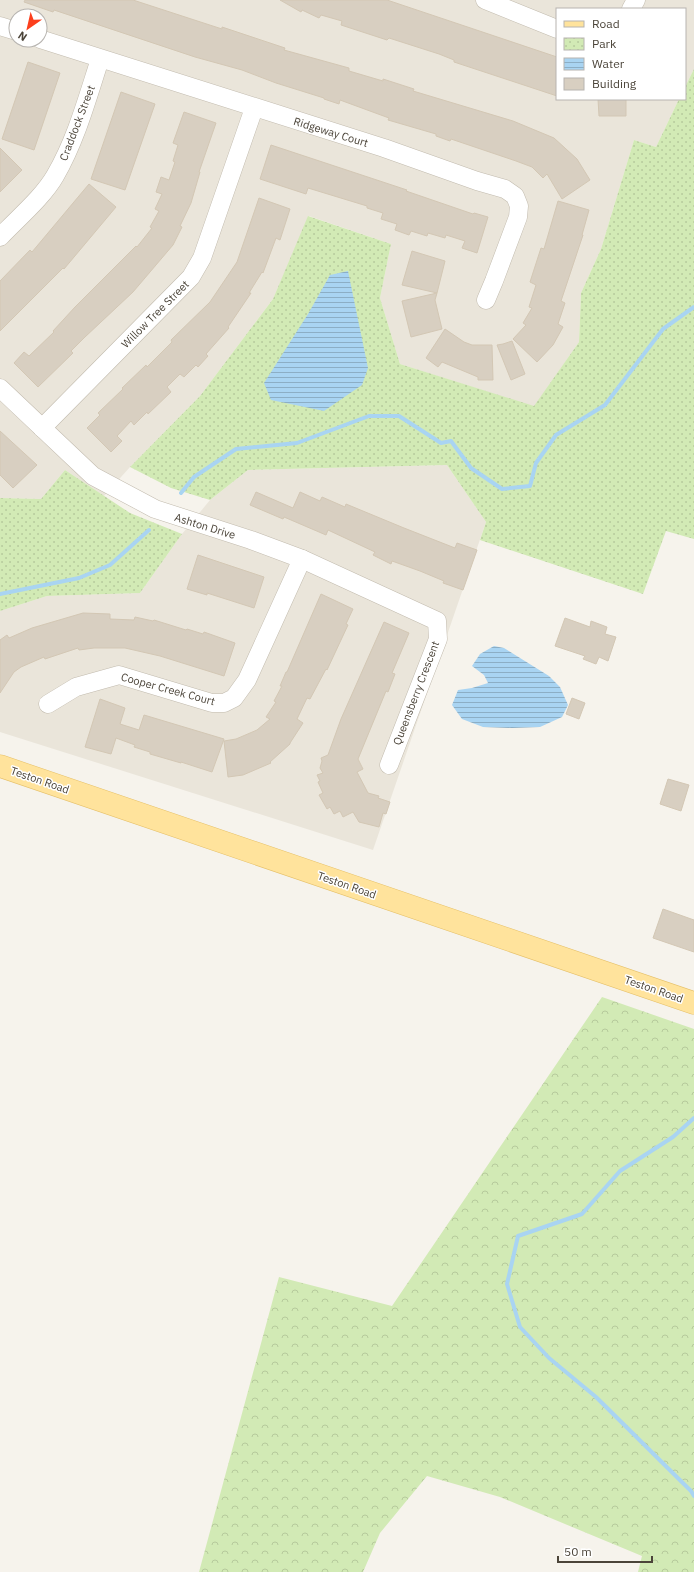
<svg xmlns="http://www.w3.org/2000/svg" width="694" height="1572" viewBox="0 0 694 1572" font-family="'IBM Plex Sans',sans-serif">
  <style>
    .residential { fill: #eae5da; fill-rule: evenodd }
    .forest { fill: url(#forest-crowns) }
    .park { fill: url(#park-dots) }
    .water { fill: url(#water-rules) }
    .lines { fill: none; stroke-linecap: round; stroke-linejoin: round }
    .stream { stroke: #a9d4f2; stroke-width: 4 }
    .building { fill: #d8cfc1; stroke: #d3c7b4 }
    .minor-casing { stroke: #c2bbae; stroke-width: 19 }
    .major-casing { stroke: #e6c16a; stroke-width: 23 }
    .minor { stroke: #fff; stroke-width: 18 }
    .major { stroke: #ffe39c; stroke-width: 22 }
    .labels { text-anchor: middle; stroke-width: 3; stroke-linejoin: round; paint-order: stroke }
    .street-label { font-size: 11px; fill: #4b4439; stroke: #fff }
  </style>
  <defs>
    <pattern id="forest-crowns" width="20" height="18" patternUnits="userSpaceOnUse"><rect width="20" height="18" fill="#d2eab5"/><path d="M2 6a3 3 0 1 1 6 0M12 15a3 3 0 1 1 6 0" fill="none" stroke="#b6ca9c"/></pattern>
    <pattern id="park-dots" width="8" height="8" patternUnits="userSpaceOnUse"><rect width="8" height="8" fill="#d2eab5"/><path d="M2 2h.1M6 6h.1" fill="none" stroke="#b6ca9c" stroke-width="1.8" stroke-linecap="round"/></pattern>
    <pattern id="water-rules" width="6" height="5" patternUnits="userSpaceOnUse"><rect width="6" height="5" fill="#a9d4f2"/><path d="M0 2.5h6" fill="none" stroke="#8caec5"/></pattern>
  </defs>
  <rect width="100%" height="100%" fill="#f6f3ec"/>
  <!-- residential -->
  <g class="residential">
    <path d="M0 0H694V69L685 87V9H557V99H679L656 147 634 140 601 249 581 293 579 342 534 407 400 364 380 298 391 244 309 216 273 299 200 396 130 467 104 496 65 470 41 499 0 498ZM16 16H40V40H16Z"/>
    <path d="M447 465 486 522 373 850 0 732V611L47 596 140 593 182 534 210 500 248 470Z"/>
  </g>
  <!-- forest -->
  <path class="forest" d="M602 997 694 1029V1572H638L642 1556 500 1497 427 1476 380 1533 363 1572H199L279 1277 392 1306Z"/>
  <!-- park -->
  <g class="park">
    <path d="M694 69V539L666 531 643 594 480 540 486 522 447 465 248 470 210 500 171 488 130 467 200 396 273 299 308 216 391 244 380 298 400 364 534 406 579 342 581 293 601 249 634 140 656 147 679 99H685V87Z"/>
    <path d="M65 470 130 513 182 534 140 593 47 596 0 611V498L41 499Z"/>
  </g>
  <!-- water -->
  <g class="water">
    <path d="M348 271 368 368 362 385 324 411 271 400 264 383 308 314 330 275Z"/>
    <path d="M494 646 504 648 549 676 560 687 568 705 562 717 540 727 512 728 483 727 462 719 452 705 458 690 472 688 488 683 484 675 472 666 480 654Z"/>
  </g>
  <g class="lines">
    <!-- stream -->
    <g class="stream">
      <path d="M181 493 194 477 236 449 297 443 369 416H399L441 443 451 441 471 468 502 489 530 486 536 463 556 435 605 405 663 329 694 307"/>
      <path d="M0 594 79 578 110 565 149 530"/>
      <path d="M694 1118 673 1137 620 1171 582 1214 518 1236 507 1284 520 1327 549 1358 596 1397 691 1491 694 1496"/>
    </g>
  </g>
  <!-- building -->
  <g class="building">
    <path d="M25 0H133L222 29V27L285 48 284 50 349 68V71L383 81V79L414 89 413 91 513 121 554 138 577 159 590 180 562 199 547 174 543 178 532 167 516 161 451 139 450 141 436 136V134L388 120 389 118 340 100 339 104 324 99V98L276 83 242 70 195 57 54 10 53 12 24 2Z"/>
    <path d="M280 0H387L557 57V96L454 62V60L439 54 389 38 387 40 341 25 342 21 321 15 319 18 302 10 301 12Z"/>
    <path d="M28 62 60 73 34 150 2 139Z"/>
    <path d="M121 92 155 104 125 190 91 179Z"/>
    <path d="M598 99H626V116H599Z"/>
    <path d="M184 112 216 123 199 172H200L191 203 180 226 182 227 173 245 133 292 85 337 71 351 73 353 38 387 14 363 24 352 29 356 54 332 53 331 75 307 136 246 137 247 152 228 150 227 159 211 155 209 162 194 156 192 161 177 169 180 175 162 173 161 178 145 173 143Z"/>
    <path d="M271 145 407 190 406 191 473 214 474 213 488 217 477 253 462 248 465 241 446 235 445 238 428 233 427 236 411 231 409 235 395 230 397 224 381 219 383 213 367 208V206L308 188 306 194 260 179Z"/>
    <path d="M0 148 22 170 0 192Z"/>
    <path d="M89 184 116 207 64 269 63 268 0 331V281L30 250 32 252Z"/>
    <path d="M259 198 290 209 280 240 276 238 263 273 262 272 249 293H251L228 327 229 328 206 354 208 356 198 367 196 365 184 377 180 374 167 387 171 392 148 414 147 412 134 425 131 421 117 436 122 441 111 452 87 428 100 415 98 413 123 389 122 388 146 365 147 367 172 342 171 340 210 302 237 262Z"/>
    <path d="M558 201 589 210 582 235H583L561 301 565 303 558 324 563 327 553 345 537 362 513 339 526 325 523 323 532 308 529 307 536 285 530 282 541 248 544 249Z"/>
    <path d="M412 251 445 261 437 293 402 285Z"/>
    <path d="M437 293 435 300 442 329 411 337 402 301Z"/>
    <path d="M445 329 464 342 472 345H492L493 380H478V377L442 362 438 367 426 358Z"/>
    <path d="M512 341 525 374 511 380 497 345 503 344Z"/>
    <path d="M0 431 37 465 13 488 0 475Z"/>
    <path d="M256 492 293 508 300 492 320 501 322 497 345 507 346 504 404 528 455 548 457 543 477 550 463 590 443 583 444 581 420 571 392 561 391 564 373 555 375 552 328 530 326 535 284 517 283 519 250 505Z"/>
    <path d="M198 555 264 577 254 608 207 593V595L187 589Z"/>
    <path d="M321 594 353 609 346 624 348 625 327 670 326 669 310 699 307 698 297 719 303 723 290 743V744L270 762 271 763 243 775 228 777 224 741 236 739 257 730 270 719 266 717 276 702 274 701 282 686H280L286 672H287Z"/>
    <path d="M83 613 110 614V619L134 620 135 617 153 621 154 620 186 630 187 629 203 634 204 632 235 643 224 676 160 656 125 648H94L79 650 78 648 45 659 44 657 21 667 14 672 0 693V640L7 635 9 638 32 628Z"/>
    <path d="M565 618 590 627 591 621 607 627 605 634 616 637 608 661 599 657 596 664 583 659 585 656 555 646Z"/>
    <path d="M384 622 409 633 392 673 395 674 388 692 386 691 358 759 363 769 357 772 368 793 379 796 378 798 390 802 386 814 383 813 379 827 359 822 353 812 343 817 340 811 334 814 330 807 327 809 319 795 323 793 318 782 320 781 317 775 323 773 320 768 322 761 321 758 328 755 341 719Z"/>
    <path d="M572 698 585 703 579 719 566 714Z"/>
    <path d="M100 699 125 708 120 724 139 730 144 715 224 739 212 772 181 762V763L150 754V752L134 747 135 745 116 738 111 754 85 747Z"/>
    <path d="M668 779 689 785 681 811 660 804Z"/>
    <path d="M663 909 694 920V952L653 938Z"/>
  </g>
  <g class="lines">
    <defs>
      <g id="minor">
        <path d="M485 0 557 29"/>
        <path d="M631 9 636 0"/>
        <path d="M0 26 16 31"/>
        <path d="M40 39 384 148 477 181 505 189 515 196 519 206 518 217 494 281 486 300"/>
        <path d="M0 237C17 219 43 197 55 176 76 140 87 99 100 59"/>
        <path d="M0 388 93 476 155 509 251 540 302 559 437 621 438 639 389 765"/>
        <path d="M42 428 191 277 202 258 254 108"/>
        <path d="M48 704 76 687 119 675 212 703H224L234 698 247 680 302 559"/>
      </g>
      <path id="major" d="M0 766 694 1003"/>
    </defs>
    <!-- minor casing -->
    <use href="#minor" class="minor-casing"/>
    <!-- major casing -->
    <use href="#major" class="major-casing"/>
    <!-- minor -->
    <use href="#minor" class="minor"/>
    <!-- major -->
    <use href="#major" class="major"/>
  </g>
  <g class="labels">
    <!-- street labels -->
    <g class="street-label">
      <text transform="translate(77 123) rotate(-69)" y="4">Craddock Street</text>
      <text transform="translate(331 132) rotate(17)" y="4">Ridgeway Court</text>
      <text transform="translate(155 314) rotate(-45)" y="4">Willow Tree Street</text>
      <text transform="translate(205 526) rotate(17)" y="4">Ashton Drive</text>
      <text transform="translate(168 689) rotate(15)" y="4">Cooper Creek Court</text>
      <text transform="translate(416 693) rotate(-69)" y="4">Queensberry Crescent</text>
      <text transform="translate(40 780) rotate(19)" y="4">Teston Road</text>
      <text transform="translate(347 885) rotate(19)" y="4">Teston Road</text>
      <text transform="translate(654 989) rotate(19)" y="4">Teston Road</text>
    </g>
  </g>
  <!-- legend -->
  <rect x="556" y="8" width="130" height="92" fill="#ffffff" stroke="#b7b4b0"/>
  <rect x="564" y="21" width="20" height="6" fill="#ffe39c" stroke="#b7b4b0"/>
  <text x="592" y="28" font-size="12" fill="#4b4439">Road</text>
  <rect x="564" y="38" width="20" height="12" fill="url(#park-dots)" stroke="#b7b4b0"/>
  <text x="592" y="48" font-size="12" fill="#4b4439">Park</text>
  <rect x="564" y="58" width="20" height="12" fill="url(#water-rules)" stroke="#b7b4b0"/>
  <text x="592" y="68" font-size="12" fill="#4b4439">Water</text>
  <rect x="564" y="78" width="20" height="12" fill="#d8cfc1" stroke="#b7b4b0"/>
  <text x="592" y="88" font-size="12" fill="#4b4439">Building</text>
  <!-- north arrow -->
  <g transform="translate(28 28) rotate(214)"><circle r="19" fill="#ffffff" stroke="#b7b4b0"/>
  <path d="M0-3L7 15L0 10L-7 15Z" fill="#fc3f1d"/>
  <text y="-6" font-size="11" font-weight="bold" text-anchor="middle" fill="#4b4439">N</text>
  </g>
  <!-- scale -->
  <path d="M558 1556v6h94v-6" fill="none" stroke="#4b4439" stroke-width="2"/>
  <text x="564" y="1556" font-size="12" fill="#4b4439" stroke="#ffffff" stroke-width="3" paint-order="stroke">50 m</text>
</svg>
